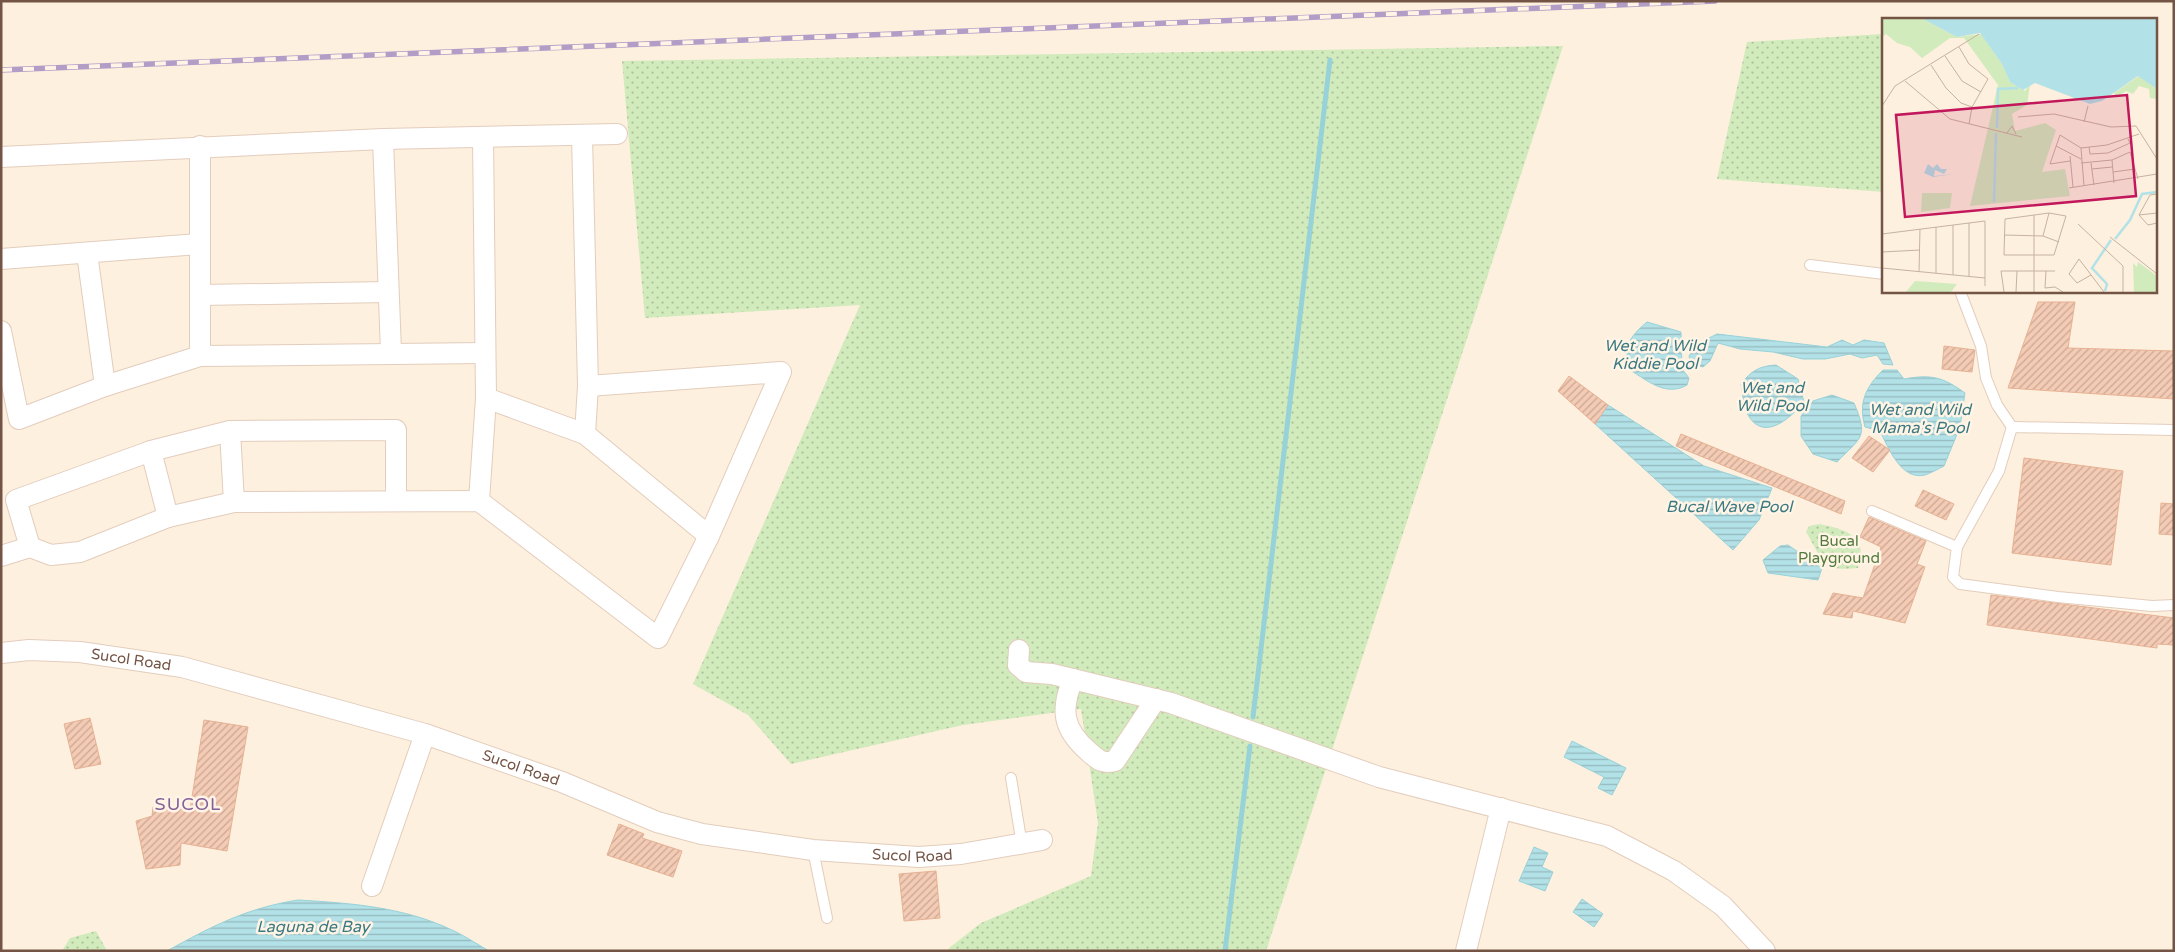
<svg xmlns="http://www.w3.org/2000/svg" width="2175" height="952" viewBox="0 0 2175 952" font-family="'Varela Round',sans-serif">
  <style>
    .green { fill: url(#green-dots) }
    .water { fill: url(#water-rules); stroke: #98d2d9 }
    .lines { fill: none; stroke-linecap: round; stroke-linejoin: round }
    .stream { stroke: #98d2d9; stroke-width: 5 }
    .building { fill: url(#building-hatch); stroke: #e7b194 }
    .lane-casing { stroke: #e3cdbd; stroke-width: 12 }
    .street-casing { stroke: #e3cdbd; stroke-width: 22 }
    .lane { stroke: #fff; stroke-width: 10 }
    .street { stroke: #fff; stroke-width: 20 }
    .rail-casing { stroke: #b29dc6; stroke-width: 5.5 }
    .rail { stroke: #fff4e5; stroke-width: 4; stroke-dasharray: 11; stroke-linecap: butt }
    .labels { text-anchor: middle; stroke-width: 5; stroke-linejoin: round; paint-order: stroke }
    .park-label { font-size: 15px; fill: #527b3d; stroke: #fff4e5 }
    .street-label { font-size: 15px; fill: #745445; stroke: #fff4e5 }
    .water-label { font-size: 16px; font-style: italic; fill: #3b7982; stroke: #fff4e5 }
    .quarter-label { font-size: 18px; letter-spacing: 1px; fill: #836098; stroke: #fff4e5 }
    .inset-river { fill: none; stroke: #b2e1e7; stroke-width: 2.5 }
    .inset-road { fill: none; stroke: #c6b2a1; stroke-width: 1 }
    .view { fill: #c2185b; fill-opacity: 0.15; stroke: #c2185b; stroke-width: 2.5 }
    .inset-edge { fill: none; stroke: #745445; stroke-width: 2.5 }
  </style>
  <defs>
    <pattern id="green-dots" width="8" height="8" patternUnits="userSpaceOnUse" patternTransform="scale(1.25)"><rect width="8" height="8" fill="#d1ebbc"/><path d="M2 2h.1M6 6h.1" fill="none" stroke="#aec19b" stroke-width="1.8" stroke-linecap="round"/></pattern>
    <pattern id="water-rules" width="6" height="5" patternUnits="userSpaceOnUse" patternTransform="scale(1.25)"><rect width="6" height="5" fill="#b2e1e7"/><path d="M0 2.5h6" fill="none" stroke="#95b9bd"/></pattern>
    <pattern id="building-hatch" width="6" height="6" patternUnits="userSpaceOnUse" patternTransform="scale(1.25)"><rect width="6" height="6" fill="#f4cbb4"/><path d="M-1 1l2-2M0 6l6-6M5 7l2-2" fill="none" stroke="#caa794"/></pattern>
  </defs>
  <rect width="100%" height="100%" fill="#fdf0de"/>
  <!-- green -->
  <g class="green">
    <path d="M1884 34V192L1717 179 1747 42Z"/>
    <path d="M1563 46 1266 951H948L949 948 981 923 1091 876 1098 823 1081 709 963 725 791 764 748 715 693 684 860 305 645 318 622 61Z"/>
    <path d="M1820 524C1847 530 1869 536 1858 568 1820 572 1824 561 1806 532L1809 526Z"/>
    <path d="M96 931 107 951H62L70 938Z"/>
  </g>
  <!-- water -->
  <g class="water">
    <path d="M1647 322 1681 332 1682 369 1689 378 1687 385C1666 397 1648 381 1630 370 1623 347 1629 337 1647 322Z"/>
    <path d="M1717 334 1827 347 1842 340 1853 345 1864 340 1884 343 1893 365 1883 364 1877 355 1862 358 1850 354 1825 359H1803L1773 352 1740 349 1718 343 1710 361 1703 367 1691 364 1689 356 1697 344Z"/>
    <path d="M1776 365 1798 379 1804 402C1789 420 1761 444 1746 411 1743 404 1743 393 1741 384 1751 371 1759 366 1776 365Z"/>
    <path d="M1883 370H1897L1904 379C1931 374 1943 377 1965 393L1960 427 1944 466C1938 469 1931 473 1925 475 1901 481 1888 447 1880 431L1865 427C1858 402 1866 387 1883 370Z"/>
    <path d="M1832 395 1854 403C1869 438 1861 437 1837 462L1813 454 1801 436V416L1813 401Z"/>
    <path d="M1608 405 1704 466 1772 488 1759 520 1733 550 1595 424Z"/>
    <path d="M1788 545 1822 568 1818 580 1768 573 1763 560 1780 546Z"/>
    <path d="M1572 741 1626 768 1612 795 1598 788 1604 777 1564 757Z"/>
    <path d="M1534 847 1548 853 1542 867 1553 872 1545 891 1519 881Z"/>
    <path d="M1582 899 1603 914 1594 927 1573 912Z"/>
    <path d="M298 900C350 903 404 907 452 930 465 936 477 944 489 951H167C212 926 247 908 298 900Z"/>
  </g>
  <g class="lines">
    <!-- stream -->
    <g class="stream">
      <path d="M1253 717 1330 60"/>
      <path d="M1225 951 1250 746"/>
    </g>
  </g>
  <!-- building -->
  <g class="building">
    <path d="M2038 302H2075L2068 348 2174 351V399L2008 388Z"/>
    <path d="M1944 346 1975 350 1972 372 1942 369Z"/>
    <path d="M1569 376 1608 405 1595 424 1558 391Z"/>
    <path d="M1681 434 1845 501 1841 514 1676 446Z"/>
    <path d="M1869 436 1890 450 1873 472 1852 458Z"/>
    <path d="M2024 458 2123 471 2111 565 2012 553Z"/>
    <path d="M1923 490 1954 504 1946 520 1915 506Z"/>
    <path d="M2161 503 2174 504V535L2159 534Z"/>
    <path d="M1869 517 1926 541 1917 564 1925 567 1905 623 1853 611 1852 618 1823 614 1833 593 1863 598 1881 547 1860 537Z"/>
    <path d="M1991 595 2174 618V645L2157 644V648L1987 625Z"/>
    <path d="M90 718 101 764 75 769 64 724Z"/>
    <path d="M204 720 248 727 227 851 181 843 180 865 146 869 136 821 152 816 153 807 190 810Z"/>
    <path d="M619 824 644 834 642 838 682 851 673 877 607 855Z"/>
    <path d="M936 871 940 918 904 921 899 874Z"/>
  </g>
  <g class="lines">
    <defs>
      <g id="lane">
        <path d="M1810 265 1884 274"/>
        <path d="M1960 291 1981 346 1986 378 1997 405 2012 427"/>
        <path d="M2174 430 2012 427 1999 471 1957 547 1953 577 1960 584 2058 597 2152 606 2174 605"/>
        <path d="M1872 511 1957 547"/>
        <path d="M1011 778 1022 845"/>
        <path d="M813 850 827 918"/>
      </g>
      <g id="street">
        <path d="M582 136 588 386 585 434"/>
        <path d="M383 139 391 352"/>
        <path d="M1 157 383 139 617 134"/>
        <path d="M87 253 105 386"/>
        <path d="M1 259 199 244"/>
        <path d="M201 295 388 292"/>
        <path d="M1 331 19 419 105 386 200 356 485 353"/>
        <path d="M200 356V146"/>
        <path d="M486 398 585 434 709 536"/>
        <path d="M230 431 234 502"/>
        <path d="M151 451 168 517"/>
        <path d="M479 501 486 398 483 137"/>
        <path d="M30 547 16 500 151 451 230 431 396 430V500"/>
        <path d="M1 556 30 547 51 555 80 552 168 517 234 502 479 501 658 638 709 536 781 372 588 386"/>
        <path d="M1019 650 1018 665 1026 672 1052 674 1171 703 1379 777 1607 836 1674 871 1723 906 1765 951"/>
        <path id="s1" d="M1 653 29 650 80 652 182 667 425 734 562 782 657 822 702 834 813 850 919 857 961 854 1042 840"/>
        <path d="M1073 679C1060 710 1063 729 1088 751 1098 760 1102 764 1115 761L1156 699"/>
        <path d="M372 886 425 734"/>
        <path d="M1466 951 1501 808"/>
      </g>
    </defs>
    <!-- lane casing -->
    <use href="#lane" class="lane-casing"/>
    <!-- street casing -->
    <use href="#street" class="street-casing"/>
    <!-- lane -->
    <use href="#lane" class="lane"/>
    <!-- street -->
    <use href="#street" class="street"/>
    <defs>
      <path id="rail" d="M1 70 1715 1"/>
    </defs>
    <!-- rail casing -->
    <use href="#rail" class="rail-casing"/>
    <!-- rail -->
    <use href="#rail" class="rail"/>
  </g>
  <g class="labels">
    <!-- park labels -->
    <g class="park-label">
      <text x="1839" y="546">Bucal<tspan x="1839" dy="17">Playground</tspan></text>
    </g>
    <!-- street labels -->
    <g class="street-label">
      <text dy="5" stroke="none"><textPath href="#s1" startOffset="131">Sucol Road</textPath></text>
      <text dy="5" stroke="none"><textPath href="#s1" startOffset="536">Sucol Road</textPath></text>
      <text dy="5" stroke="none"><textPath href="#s1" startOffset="941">Sucol Road</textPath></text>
    </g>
    <!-- water labels -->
    <g class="water-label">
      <text x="1655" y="351">Wet and Wild<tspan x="1655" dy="18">Kiddie Pool</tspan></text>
      <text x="1772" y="393">Wet and<tspan x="1772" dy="18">Wild Pool</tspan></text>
      <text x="1920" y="415">Wet and Wild<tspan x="1920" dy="18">Mama's Pool</tspan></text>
      <text x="1729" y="512">Bucal Wave Pool</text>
      <text x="313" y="932">Laguna de Bay</text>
    </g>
    <!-- quarter labels -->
    <g class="quarter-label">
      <text x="188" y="810">SUCOL</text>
    </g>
  </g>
  <!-- overview -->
  <g transform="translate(1882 18)">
    <rect width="275" height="275" fill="#fdf0de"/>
    <path d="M0 1H41L75 19 99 16 120 46 128 64 143 73 148 66 145 87 130 96 133 113 163 105 174 112 160 154 183 151 188 178 88 188 116 67 82 20H68L40 40 28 29 15 25 4 16 0 19ZM257 58 275 71V81L268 80 267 71 257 68 251 76 244 73 235 80 232 75ZM40 175H70L68 190 39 194ZM256 244 275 258V274H252L251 245 255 249ZM33 263 75 266 69 274H24Z" fill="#d1ebbc"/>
    <path d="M41 1H275V71L256 58 220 83 208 86 153 65 141 72 128 64 120 46 98 15 75 19ZM46 146 51 150 55 146 59 151H65L62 156 53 152 52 158 72 156 51 159 42 155Z" fill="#b2e1e7"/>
    <path class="inset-river" d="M115 110 116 71 136 70M112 184 114 115M233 221 248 202 260 176 275 174M223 273 225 266 210 250 229 222"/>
    <path class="inset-road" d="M77 29 87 46 106 61 90 89 87 106M63 38 80 63 99 74M49 47 64 70 79 85 90 89M23 63 68 101 140 119M0 88 13 68 97 16M136 99 172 96 229 109 254 108 275 141M202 104 206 88M125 115 130 108 134 116M174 128 199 141M207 129 208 136 226 135 248 125 246 121M199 130 202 168M188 138 191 169M230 142 232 165M188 143 168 146 178 117 199 130 225 127 257 116M199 145 230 142 248 134 256 161M209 145 212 167M210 151 230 149M231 154 253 151M187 170 275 156M167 195 184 198 172 237H122L123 201ZM257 197 268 177 275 176M257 197 266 207 275 205M257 197 275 195M87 205V258M196 206 241 248V274M54 209V255M0 216 103 203V268M122 217 161 218 167 195M161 218 177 224M228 219 275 256M0 234 38 232M0 250 103 260M164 253 163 270 173 269 181 274M37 254 38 211M71 257V207M209 257 195 265 187 256 197 241 222 274M122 274 119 253H173M134 274 135 253M152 274V197"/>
    <path class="view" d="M245 77 254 178 23 199 14 97Z"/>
    <rect width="275" height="275" class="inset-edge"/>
  </g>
  <!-- border -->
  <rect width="2175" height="952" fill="none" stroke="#745445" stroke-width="5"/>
</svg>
